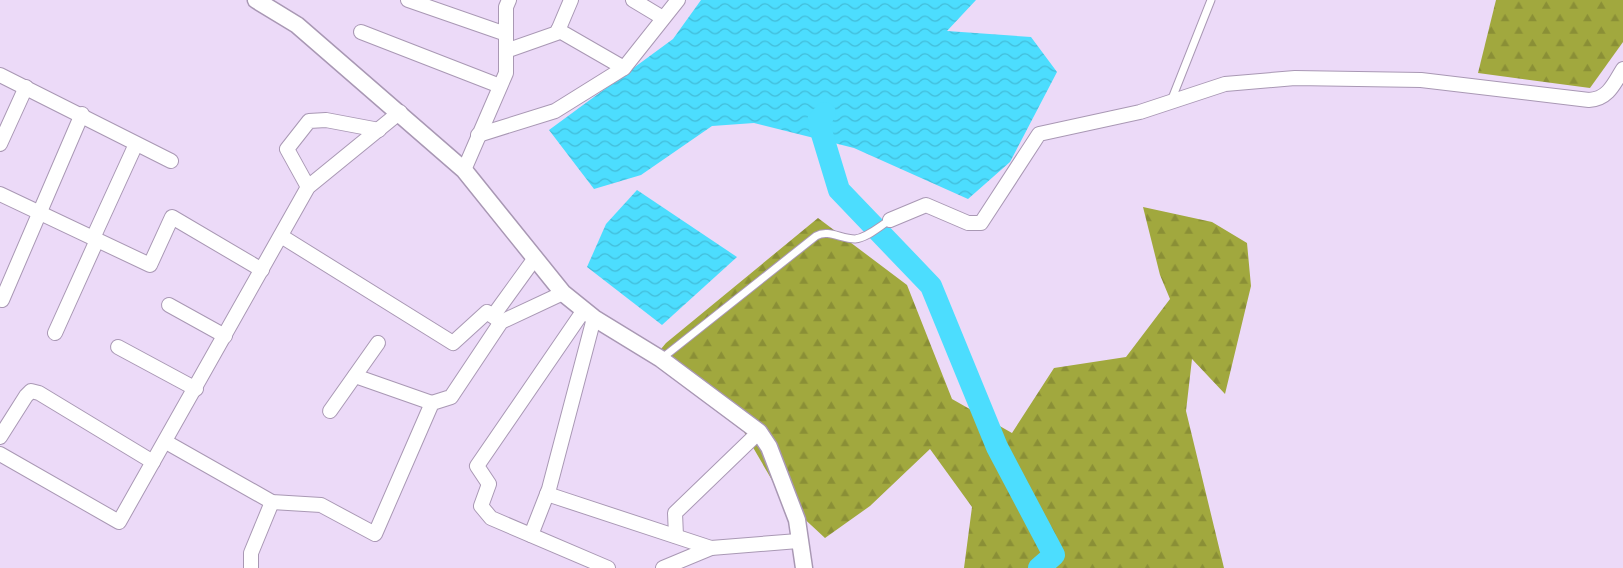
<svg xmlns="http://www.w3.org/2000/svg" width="1623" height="568" viewBox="0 0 1623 568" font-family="Literata,serif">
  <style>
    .forest { fill: url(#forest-firs) }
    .water { fill: url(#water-waves) }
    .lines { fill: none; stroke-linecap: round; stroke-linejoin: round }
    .river { stroke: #4cddfe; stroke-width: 22 }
    .service-casing { stroke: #a998b4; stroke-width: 9 }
    .minor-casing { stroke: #a998b4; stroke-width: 16 }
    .tertiary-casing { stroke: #a998b4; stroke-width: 19 }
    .service { stroke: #fff; stroke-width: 7 }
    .minor { stroke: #fff; stroke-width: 14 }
    .tertiary { stroke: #fff; stroke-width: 16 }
  </style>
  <defs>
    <pattern id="forest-firs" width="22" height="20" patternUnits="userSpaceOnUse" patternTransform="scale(1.25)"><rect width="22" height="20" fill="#a1a83e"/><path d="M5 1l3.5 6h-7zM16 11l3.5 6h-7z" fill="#8a8f36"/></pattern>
    <pattern id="water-waves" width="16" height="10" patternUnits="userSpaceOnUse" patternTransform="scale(1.25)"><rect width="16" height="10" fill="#4cddfe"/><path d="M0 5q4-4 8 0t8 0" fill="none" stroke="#42bcd9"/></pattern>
  </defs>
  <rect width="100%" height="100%" fill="#ecdaf8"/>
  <!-- forest -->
  <g class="forest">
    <path d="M1496 0H1623V42L1590 88 1478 73Z"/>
    <path d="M1143 207 1212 222 1247 243 1251 286 1225 394 1192 359 1186 411 1224 568H964L972 507 930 449 870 506 825 538 783 499 744 432 651 361 666 343 818 218 907 285 952 399 1012 433 1054 368 1126 357 1170 299 1160 275Z"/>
  </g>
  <!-- water -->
  <g class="water">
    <path d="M701 0H976L947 31 1031 37 1057 72 1010 162 968 199 854 148 754 123 712 126 641 175 594 189 549 130 673 39Z"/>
    <path d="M637 190 737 257 662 325 587 267 606 224Z"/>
  </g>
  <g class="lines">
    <!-- river -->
    <path class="river" d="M825 113 818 121 839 190 931 286 997 447 1054 555 1039 568"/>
    <defs>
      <g id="service">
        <path d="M1171 101 1211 0"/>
        <path d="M661 359 816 236C828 229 841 239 855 239 867 238 880 226 890 220"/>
      </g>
      <g id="minor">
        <path d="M408 0 506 34"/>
        <path d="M633 0 663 18"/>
        <path d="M558 30 624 68"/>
        <path d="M361 32 500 86"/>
        <path d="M506 51 557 33 571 0"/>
        <path d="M0 75 171 161"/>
        <path d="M478 135 555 111 624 68 678 0"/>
        <path d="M0 144 26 87"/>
        <path d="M464 170 506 73V7L509 0"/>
        <path d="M308 187 287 149 309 121 326 120 379 130"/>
        <path d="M0 194 150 265 172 217 262 270"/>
        <path d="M890 220 926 205 968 223H981L1039 134 1140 112 1225 84 1295 78 1421 80 1589 100C1608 99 1614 84 1623 69"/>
        <path d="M281 236 453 343 487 312 501 322"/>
        <path d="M93 238 136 144"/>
        <path d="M2 300 82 114"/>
        <path d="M169 305 225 336"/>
        <path d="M584 310 477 466 489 484 481 506 491 518 608 568"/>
        <path d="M493 316 535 258"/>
        <path d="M55 333 97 240"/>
        <path d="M118 347 196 389"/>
        <path d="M355 376 432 403"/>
        <path d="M330 411 378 343"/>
        <path d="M0 437 26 396 31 391 39 393 153 462"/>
        <path d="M166 442 272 502 321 505 375 534 432 403 451 397 501 322 563 293"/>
        <path d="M0 454 119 522 308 187 400 112"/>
        <path d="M547 494 711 548"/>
        <path d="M531 535 549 489 594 318"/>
        <path d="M676 536 675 513 759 432"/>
        <path d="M251 568V553L272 502"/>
        <path d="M663 568 711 548 798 541"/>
      </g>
      <path id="tertiary" d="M256 0 297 25 464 170 563 293 594 318 661 359 759 432 769 447 797 520 804 568"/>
    </defs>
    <!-- service casing -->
    <use href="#service" class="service-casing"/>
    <!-- minor casing -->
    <use href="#minor" class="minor-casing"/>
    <!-- tertiary casing -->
    <use href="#tertiary" class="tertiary-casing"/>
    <!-- service -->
    <use href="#service" class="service"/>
    <!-- minor -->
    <use href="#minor" class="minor"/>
    <!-- tertiary -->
    <use href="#tertiary" class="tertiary"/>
  </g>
</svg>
